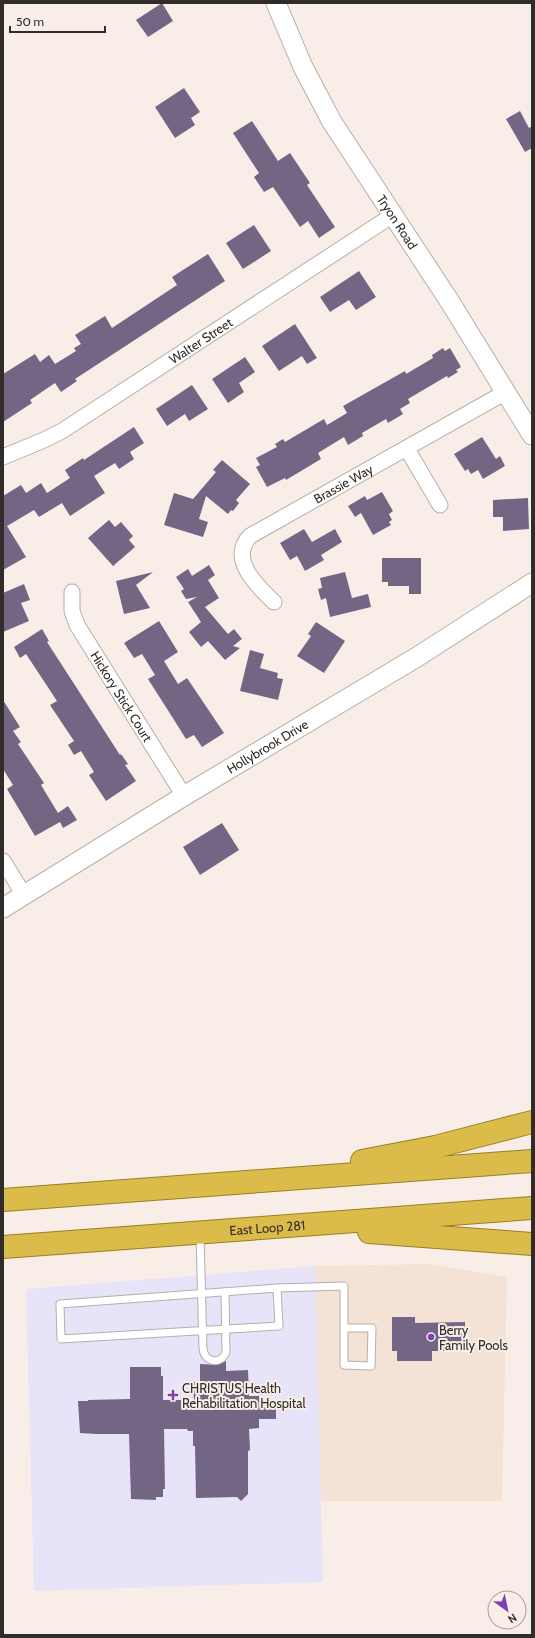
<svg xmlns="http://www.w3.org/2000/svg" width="535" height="1638" viewBox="0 0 535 1638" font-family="Cabin,sans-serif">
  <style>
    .built { fill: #f4e2d6 }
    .medical { fill: #e7e3f9 }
    .building { fill: #736684 }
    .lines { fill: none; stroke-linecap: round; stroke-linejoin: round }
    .service-casing { stroke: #b8aea7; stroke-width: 9 }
    .minor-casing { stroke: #b8aea7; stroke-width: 17 }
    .tertiary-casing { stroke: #b8aea7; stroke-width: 21 }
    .trunk-casing { stroke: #997f22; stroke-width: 24 }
    .service { stroke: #fff; stroke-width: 7 }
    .minor { stroke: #fff; stroke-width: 15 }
    .tertiary { stroke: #fff; stroke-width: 19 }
    .trunk { stroke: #dbbc4b; stroke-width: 22 }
    .poi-dot { fill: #7e40b5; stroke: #f9eee7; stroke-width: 1.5 }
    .labels { text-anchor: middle; stroke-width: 4; stroke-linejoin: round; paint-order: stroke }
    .street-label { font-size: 13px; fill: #302c29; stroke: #f9eee7 }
    .poi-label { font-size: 13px; fill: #302c29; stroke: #f9eee7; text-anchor: start }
  </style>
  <rect width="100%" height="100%" fill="#f9eee7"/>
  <!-- built -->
  <path class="built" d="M431 1264 507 1277 502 1501H320L315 1266Z"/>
  <!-- medical -->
  <path class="medical" d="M315 1266 323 1582 34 1591 26 1289Z"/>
  <!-- building -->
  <g class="building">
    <path d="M162 3 173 21 148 37 136 20Z"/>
    <path d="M184 88 200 112 191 118 195 125 175 138 155 107Z"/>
    <path d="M520 111 529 128 532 126V148L525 152 506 119Z"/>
    <path d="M252 121 278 161 290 153 310 183 307 185 335 227 319 238 308 221 300 227 273 187 264 192 254 177 259 173 233 133Z"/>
    <path d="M254 225 271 251 243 269 226 243Z"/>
    <path d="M208 254 225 281 75 379 77 381 61 392 55 383 30 400 32 403 3 422V374L35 354 40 362 49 355 55 364 76 351 74 348 81 344 75 335 105 316 112 328 177 285 172 277Z"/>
    <path d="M359 271 376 297 356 310 349 300 330 312 320 297Z"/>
    <path d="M295 324 317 358 307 364 302 356 279 371 262 346Z"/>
    <path d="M443 348 445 351 450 348 461 367 456 370 458 372 448 378 447 376 408 399 410 403 400 409 403 414 388 423 386 419 362 433 363 436 348 445 344 437 318 453 321 459 286 480 285 478 267 487 256 467 260 465 256 458 277 447 275 444 283 439 285 442 324 419 327 425 347 413 343 406 405 371 406 374 433 358 432 355Z"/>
    <path d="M245 357 255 372 239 383 244 392 228 403 212 379Z"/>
    <path d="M192 385 208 409 189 421 185 414 167 426 156 409Z"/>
    <path d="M134 427 144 443 130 452 134 459 119 469 115 463 94 476 105 493 70 516 62 503 39 517 34 510 7 526 26 557 3 570V496L21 485 26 493 41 483 47 493 70 478 65 470 83 458 84 460Z"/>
    <path d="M482 437 496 459 500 456 505 466 483 479 478 470 471 474 468 469 465 471 454 454Z"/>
    <path d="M222 460 250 484 236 500 239 503 233 511 231 510 228 514 206 496 199 519 208 522 203 537 164 525 174 493 193 499 216 472 213 470Z"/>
    <path d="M382 492 393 511 389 514 392 520 389 522 391 525 373 535 361 513 355 517 348 506 365 496 367 500Z"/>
    <path d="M528 498 529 529 503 531V517H493V500Z"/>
    <path d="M109 520 115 527 121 522 133 536 129 540 135 547 113 566 88 538Z"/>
    <path d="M304 529 312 542 335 529 342 542 321 555 324 560 305 571 297 556 290 560 280 543Z"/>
    <path d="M382 558H421V594H409V586H388V582H382Z"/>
    <path d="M209 565 215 575 208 580 219 598 205 607 228 634 234 629 242 639 233 646 240 648 225 660 208 641 201 647 189 632 201 622 188 602 197 597 186 599 181 591 184 589 176 577 188 569 192 576Z"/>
    <path d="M153 572 136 585 150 608 124 614 116 581Z"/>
    <path d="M345 572 352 598 368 594 371 607 330 617 326 598 321 600 318 589 322 588 320 578Z"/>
    <path d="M24 584 30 600 21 603 29 621 3 632V593Z"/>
    <path d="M159 621 178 652 164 661 178 684 187 678 224 733 202 747 194 735 186 739 176 723 148 679 155 675 142 654 134 658 124 643Z"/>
    <path d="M316 622 345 641 324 673 297 656 311 636 308 634Z"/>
    <path d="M42 629 49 641 47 642 120 755 121 754 128 764 125 765 136 781 106 801 89 775 94 772 81 751 74 755 68 745 74 741 50 705 57 701 26 654 20 658 14 647Z"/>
    <path d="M250 650 264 654 260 668 278 673 277 678 283 679 278 700 240 691Z"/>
    <path d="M3 700 20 727 13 731 21 742 18 744 44 783 41 785 58 813 68 806 77 820 63 828 60 822 35 836 7 789 13 785 3 769Z"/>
    <path d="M222 823 239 850 200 875 183 847Z"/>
    <path d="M392 1317H415V1323L465 1322V1351H432V1361H397V1351H392Z"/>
    <path d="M226 1361V1371L248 1370 249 1396H259L260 1407H276V1419H259V1428L249 1429 250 1450 248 1451V1494L241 1501 237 1497 196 1498 195 1446H193V1431H188L187 1429H164L165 1489H163V1497H156V1500L131 1499 129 1434H96L80 1433 78 1401H88V1400L130 1399V1367H161V1376H163V1400H194L193 1382H200V1364L217 1365Z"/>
  </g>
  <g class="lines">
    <defs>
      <g id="service">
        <path d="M200 1235 203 1349C205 1363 221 1365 226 1352L225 1292"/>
        <path d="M277 1288 279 1326 61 1339 60 1304 277 1288 344 1286V1365L371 1366 372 1328H345"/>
      </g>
      <g id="minor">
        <path d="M407 449 440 505"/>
        <path id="s1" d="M3 457 44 440 62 431 393 215"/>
        <path id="s2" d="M72 592V611L77 625 184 796"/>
        <path id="s3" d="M274 602C258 587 228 559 250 536L506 392"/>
        <path d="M3 861 24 895"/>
      </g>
      <g id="tertiary">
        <path id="s4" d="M276 3 303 67 332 122 450 302 532 435"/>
        <path id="s5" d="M3 908 184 796 417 657 532 583"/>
      </g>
      <g id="trunk">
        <path d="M362 1161 435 1147 532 1122"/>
        <path d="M3 1200 532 1161"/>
        <path d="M369 1232 532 1244"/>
        <path id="s6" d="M3 1247 532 1208"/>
      </g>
    </defs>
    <!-- service casing -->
    <use href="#service" class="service-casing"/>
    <!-- minor casing -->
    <use href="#minor" class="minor-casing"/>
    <!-- tertiary casing -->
    <use href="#tertiary" class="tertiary-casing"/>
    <!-- trunk casing -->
    <use href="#trunk" class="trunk-casing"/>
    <!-- service -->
    <use href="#service" class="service"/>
    <!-- minor -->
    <use href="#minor" class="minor"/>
    <!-- tertiary -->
    <use href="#tertiary" class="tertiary"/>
    <!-- trunk -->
    <use href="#trunk" class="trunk"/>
  </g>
  <!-- markers -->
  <g class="poi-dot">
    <circle cx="431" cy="1337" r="4"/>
    <path d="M171 1389h4v4h4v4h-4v4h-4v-4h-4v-4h4z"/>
  </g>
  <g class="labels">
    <!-- street labels -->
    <g class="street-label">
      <text dy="5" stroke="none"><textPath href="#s4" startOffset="251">Tryon Road</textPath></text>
      <text dy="5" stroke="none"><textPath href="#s1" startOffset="230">Walter Street</textPath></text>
      <text dy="5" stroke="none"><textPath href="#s3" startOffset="186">Brassie Way</textPath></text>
      <text dy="5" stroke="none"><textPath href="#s2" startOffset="118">Hickory Stick Court</textPath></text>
      <text dy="5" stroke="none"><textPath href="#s5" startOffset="310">Hollybrook Drive</textPath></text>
      <text dy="5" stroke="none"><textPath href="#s6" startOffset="265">East Loop 281</textPath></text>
    </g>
    <!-- poi labels -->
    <g class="poi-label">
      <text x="439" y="1335">Berry<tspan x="439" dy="15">Family Pools</tspan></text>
      <text x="182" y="1393">CHRISTUS Health<tspan x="182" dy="15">Rehabilitation Hospital</tspan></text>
    </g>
  </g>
  <!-- border -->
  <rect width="535" height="1638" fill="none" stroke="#302c29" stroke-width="8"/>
  <!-- north arrow -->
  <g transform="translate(507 1610) rotate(147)"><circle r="19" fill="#f9eee7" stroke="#a9a09b"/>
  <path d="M0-3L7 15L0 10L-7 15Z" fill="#7e40b5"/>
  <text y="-6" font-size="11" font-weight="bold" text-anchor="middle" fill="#302c29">N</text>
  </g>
  <!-- scale -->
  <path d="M10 26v6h95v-6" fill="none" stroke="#302c29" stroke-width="2"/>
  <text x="16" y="26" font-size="12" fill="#302c29" stroke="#f9eee7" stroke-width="3" paint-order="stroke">50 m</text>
</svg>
